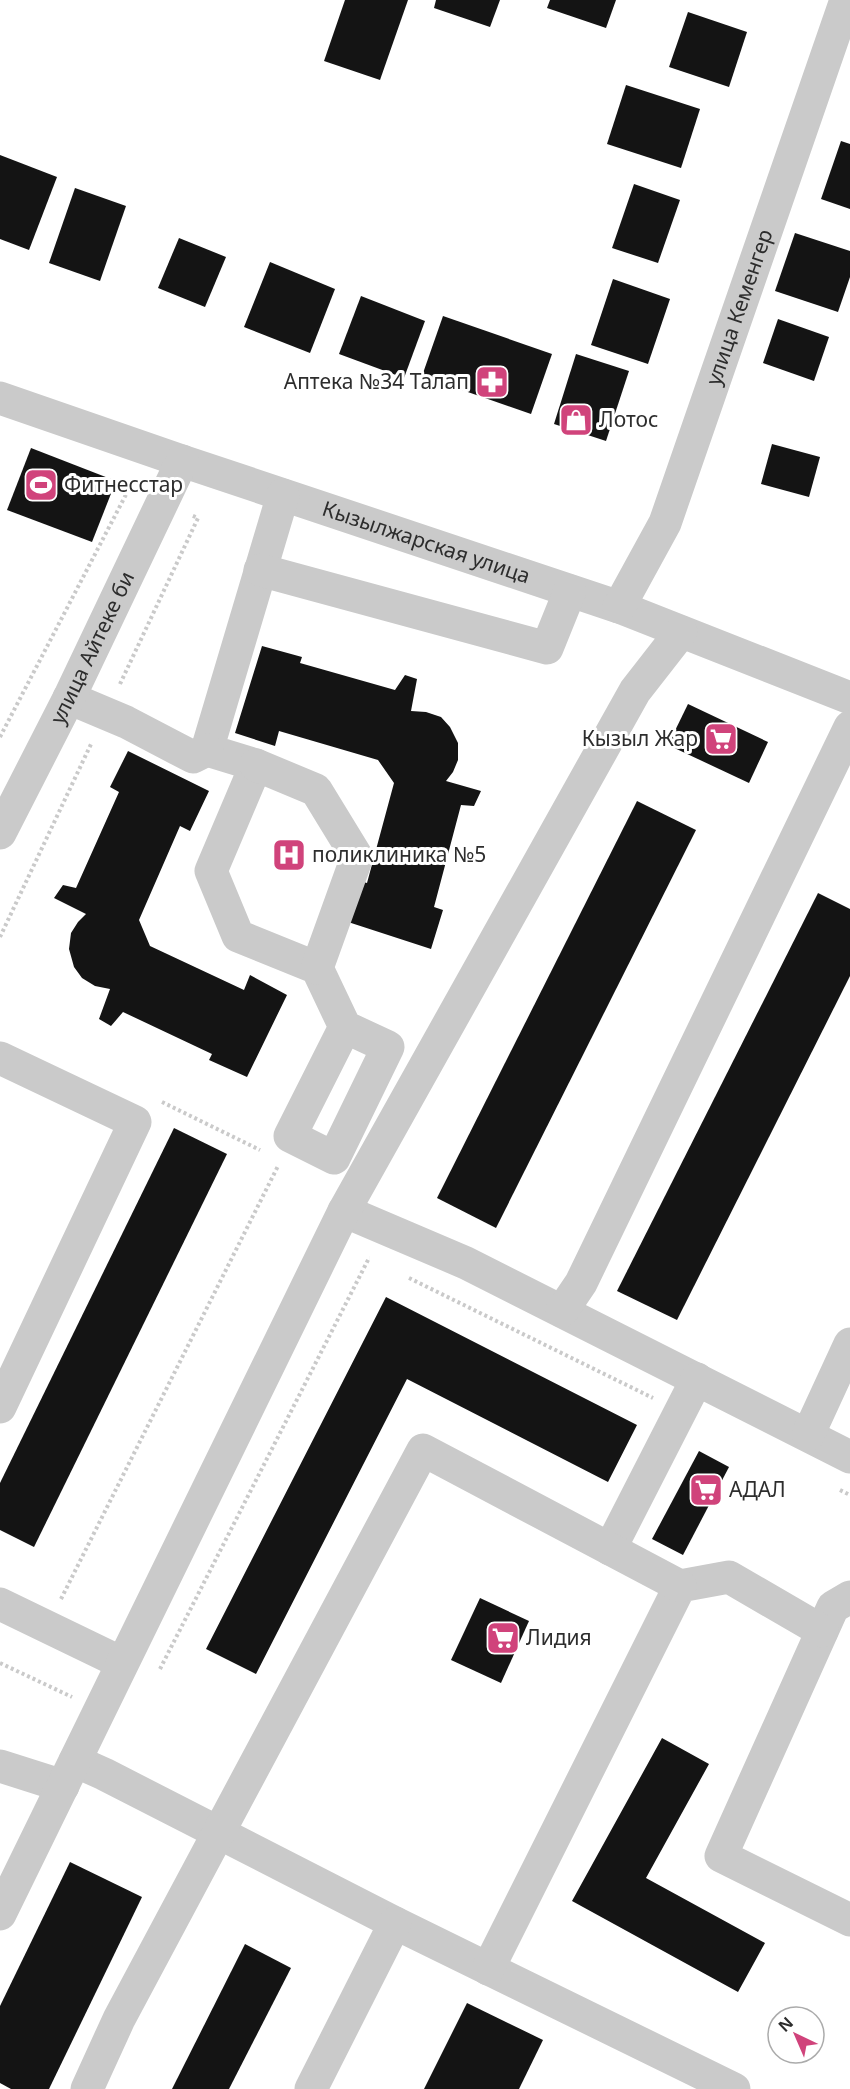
<svg xmlns="http://www.w3.org/2000/svg" width="850" height="2089" viewBox="0 0 850 2089" font-family="'Noto Sans',sans-serif">
  <style>
    .building { fill: #141414 }
    .lines { fill: none; stroke-linecap: round; stroke-linejoin: round }
    .path { stroke: #cacaca; stroke-width: 4; stroke-dasharray: 3 3; stroke-linecap: butt }
    .minor { stroke: #cacaca; stroke-width: 33 }
    .labels { text-anchor: middle; stroke-width: 6; stroke-linejoin: round; paint-order: stroke }
    .street-label { font-size: 21px; fill: #2d2d2d; stroke: #fff }
    .poi-label { font-size: 21px; fill: #2d2d2d; stroke: #fff; text-anchor: start }
  </style>
  <rect width="100%" height="100%" fill="#fff"/>
  <!-- building -->
  <g class="building">
    <path d="M345 0H408L380 80 324 61Z"/>
    <path d="M436 0H500L490 27 434 8Z"/>
    <path d="M550 0H616L606 28 547 8Z"/>
    <path d="M688 12 747 32 729 87 669 67Z"/>
    <path d="M626 85 700 109 681 168 607 144Z"/>
    <path d="M841 141 850 144V209L821 199Z"/>
    <path d="M0 155 57 177 29 250 0 239Z"/>
    <path d="M634 184 680 200 658 263 612 248Z"/>
    <path d="M75 188 126 206 100 281 49 263Z"/>
    <path d="M795 233 850 251V277L838 312 775 291Z"/>
    <path d="M179 238 226 257 205 307 158 288Z"/>
    <path d="M270 262 335 289 310 353 244 327Z"/>
    <path d="M613 279 670 299 648 364 591 345Z"/>
    <path d="M361 296 425 321 404 378 339 354Z"/>
    <path d="M443 316 552 354 531 414 422 376Z"/>
    <path d="M778 319 829 337 814 381 763 363Z"/>
    <path d="M576 354 629 371 606 441 554 424Z"/>
    <path d="M772 444 820 457 809 497 761 484Z"/>
    <path d="M31 448 116 481 92 542 7 510Z"/>
    <path d="M262 646 302 657 300 663 395 690 405 675 417 679 411 711 426 712 441 717 450 727 458 743V760L453 772 446 781 481 791 474 806 461 805 434 907 443 910 431 949 345 921 357 880 367 883 394 783 378 760 279 731 275 746 235 733Z"/>
    <path d="M688 704 768 742 749 783 668 745Z"/>
    <path d="M128 751 209 791 190 831 180 826 139 920 150 946 244 990 250 975 287 995 247 1077 209 1060 212 1054 123 1012 111 1026 99 1019 110 989 95 986 82 978 74 967 69 949 71 933 78 922 86 914 54 898 63 885 76 888 119 792 110 787Z"/>
    <path d="M637 801 696 830 496 1228 437 1198Z"/>
    <path d="M818 893 850 909V976L677 1320 617 1291Z"/>
    <path d="M174 1128 227 1154 34 1547 0 1530V1483Z"/>
    <path d="M386 1297 637 1425 608 1482 407 1379 256 1674 206 1649Z"/>
    <path d="M699 1451 729 1467 683 1555 652 1539Z"/>
    <path d="M480 1598 529 1621 501 1683 451 1660Z"/>
    <path d="M662 1738 709 1764 646 1878 765 1943 738 1992 572 1901Z"/>
    <path d="M70 1862 142 1897 49 2089H11L0 2083V2006Z"/>
    <path d="M245 1944 291 1968 229 2089H172Z"/>
    <path d="M467 2003 543 2040 519 2089H424Z"/>
  </g>
  <g class="lines">
    <!-- path -->
    <g class="path">
      <path d="M120 684 198 518 191 515"/>
      <path d="M0 737 132 483"/>
      <path d="M0 937 92 742"/>
      <path d="M162 1102 260 1150"/>
      <path d="M409 1278 653 1398"/>
      <path d="M840 1490 850 1495"/>
      <path d="M61 1599 278 1166"/>
      <path d="M0 1663 72 1697"/>
      <path d="M160 1669 369 1258H370"/>
    </g>
    <!-- minor -->
    <g class="minor">
      <path id="s1" d="M0 398 182 461 619 607 850 698"/>
      <path d="M283 495 207 750 256 765 211 871 238 936 317 968 345 1027 290 1136 334 1158 388 1047 345 1027"/>
      <path d="M260 570 547 648 570 591"/>
      <path id="s2" d="M619 607 665 523 846 0"/>
      <path d="M69 698 126 722 193 757 207 750"/>
      <path d="M256 765 316 790 357 857 317 968"/>
      <path id="s3" d="M0 833 69 698 182 461"/>
      <path d="M0 1058 135 1122 0 1407"/>
      <path d="M344 1211 466 1263 850 1457"/>
      <path d="M562 1311 581 1283 850 727"/>
      <path d="M808 1435 850 1344"/>
      <path d="M610 1549 697 1379"/>
      <path d="M850 1597 833 1607 721 1856 850 1920"/>
      <path d="M0 1604 122 1663"/>
      <path d="M75 1761 104 1774 395 1923 734 2089"/>
      <path d="M0 1766 63 1786"/>
      <path d="M0 1914 344 1211 635 691 681 632"/>
      <path d="M488 1969 680 1586 729 1577 822 1631"/>
      <path d="M87 2089 119 2019 423 1450 680 1586"/>
      <path d="M311 2089 395 1923"/>
    </g>
  </g>
  <!-- icons -->
  <defs>
    <symbol id="pharmacy-square" viewBox="-11 -11 22 22"><rect x="-9" y="-9" width="18" height="18" rx="4" fill="#d0437b" stroke="#fff"/><path d="M-2-6h4v4h4v4h-4v4h-4v-4h-4v-4h4Z" fill="#fff"/></symbol>
    <symbol id="shop-square" viewBox="-11 -11 22 22"><rect x="-9" y="-9" width="18" height="18" rx="4" fill="#d0437b" stroke="#fff"/><path d="M-5-2.5h2.3a2.7 3.5 0 0 1 5.4 0H5L5.5 6h-11ZM-1.5-2.5h3a1.5 2.3 0 0 0-3 0Z" fill="#fff"/></symbol>
    <symbol id="stadium-square" viewBox="-11 -11 22 22"><rect x="-9" y="-9" width="18" height="18" rx="4" fill="#d0437b" stroke="#fff"/><path d="M0-5a6.5 5 0 1 0 0 10a6.5 5 0 1 0 0-10ZM-3.5-1.8h7v3.6h-7Z" fill="#fff"/></symbol>
    <symbol id="supermarket-square" viewBox="-11 -11 22 22"><rect x="-9" y="-9" width="18" height="18" rx="4" fill="#d0437b" stroke="#fff"/><path d="M-6-5.5h2.5l.6 2H6L4.5 2H-2.5L-4.4-4H-6ZM-1.5 3.2a1.3 1.3 0 1 0 .1 0ZM3 3.2a1.3 1.3 0 1 0 .1 0Z" fill="#fff"/></symbol>
    <symbol id="hospital-square" viewBox="-11 -11 22 22"><rect x="-9" y="-9" width="18" height="18" rx="4" fill="#d0437b" stroke="#fff"/><path d="M-5-5h3v3.5h4V-5h3V5h-3V1.5h-4V5h-3Z" fill="#fff"/></symbol>
  </defs>
  <g fill-rule="evenodd">
    <use href="#pharmacy-square" x="473" y="363" width="38" height="38"/>
    <use href="#shop-square" x="557" y="401" width="38" height="38"/>
    <use href="#stadium-square" x="22" y="466" width="38" height="38"/>
    <use href="#supermarket-square" x="702" y="720" width="38" height="38"/>
    <use href="#hospital-square" x="270" y="836" width="38" height="38"/>
    <use href="#supermarket-square" x="687" y="1471" width="38" height="38"/>
    <use href="#supermarket-square" x="484" y="1619" width="38" height="38"/>
  </g>
  <g class="labels">
    <!-- street labels -->
    <g class="street-label">
      <text dy="7" stroke="none"><textPath href="#s2" startOffset="324">улица Кеменгер</textPath></text>
      <text dy="7" stroke="none"><textPath href="#s1" startOffset="450">Кызылжарская улица</textPath></text>
      <text dy="7" stroke="none"><textPath href="#s3" startOffset="207">улица Айтеке би</textPath></text>
    </g>
    <!-- poi labels -->
    <g class="poi-label">
      <text x="469" y="389" text-anchor="end">Аптека №34 Талап</text>
      <text x="599" y="427">Лотос</text>
      <text x="64" y="492">Фитнесстар</text>
      <text x="698" y="746" text-anchor="end">Кызыл Жар</text>
      <text x="312" y="862">поликлиника №5</text>
      <text x="729" y="1497">АДАЛ</text>
      <text x="526" y="1645">Лидия</text>
    </g>
  </g>
  <!-- north arrow -->
  <g transform="translate(796 2035) rotate(316)"><circle r="28" fill="#ffffff" stroke="#ababab" stroke-width="1.5"/>
  <path d="M0-4.5L10 22L0 15L-10 22Z" fill="#d0437b"/>
  <text y="-9" font-size="16" font-weight="bold" text-anchor="middle" fill="#2d2d2d">N</text>
  </g>
</svg>
